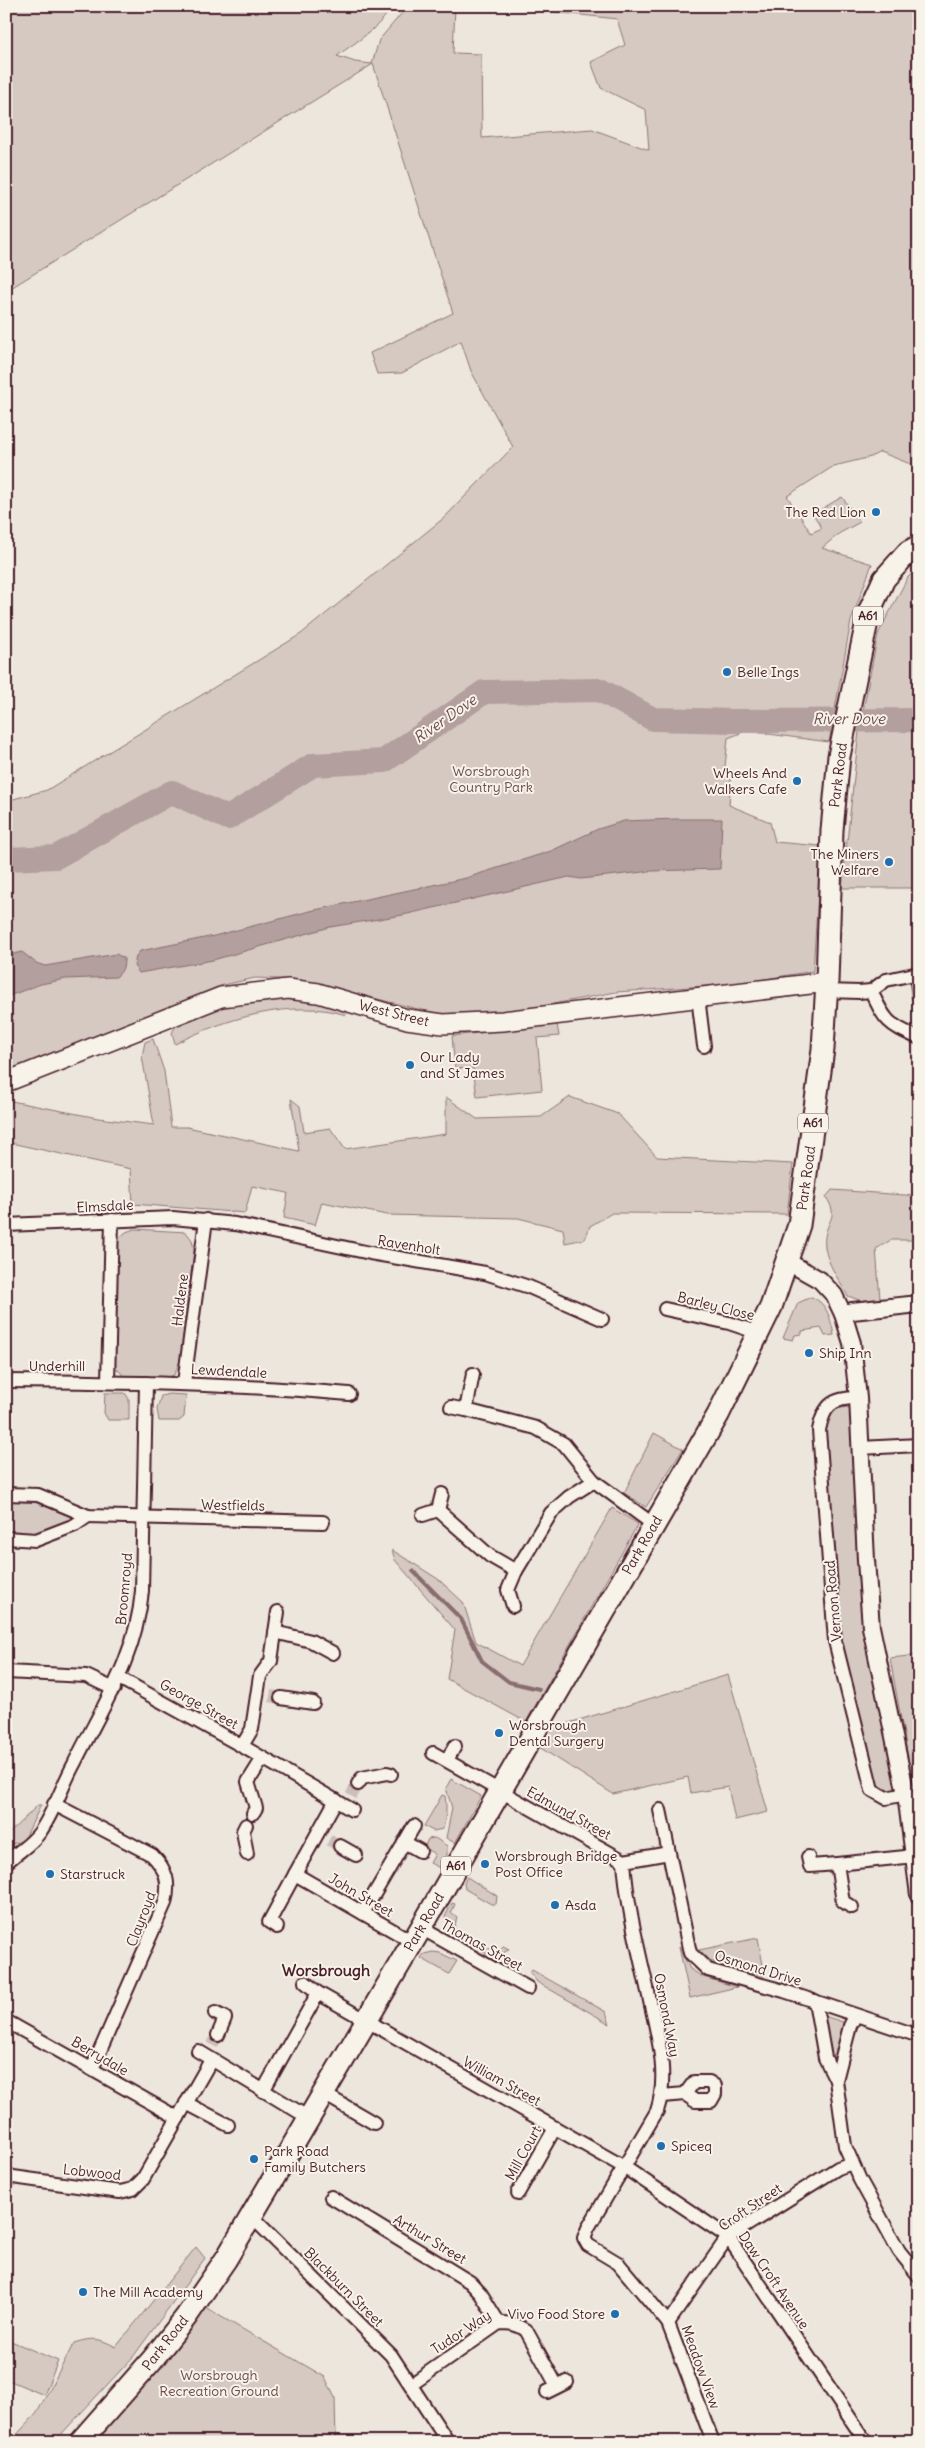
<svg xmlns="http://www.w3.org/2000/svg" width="925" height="2448" viewBox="0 0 925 2448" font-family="Delius,sans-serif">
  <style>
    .green { fill: #d5c9c2; stroke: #907476 }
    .water { fill: #b39f9d; stroke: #896c6f }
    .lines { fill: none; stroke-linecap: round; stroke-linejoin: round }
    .stream { stroke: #896c6f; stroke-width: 4 }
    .river { stroke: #b39f9d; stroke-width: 24 }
    .minor-tunnel { stroke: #ccbeb9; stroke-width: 12; stroke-dasharray: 12 6; stroke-linecap: butt }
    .minor-casing { stroke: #4a1f2b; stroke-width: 16 }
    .tertiary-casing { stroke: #4a1f2b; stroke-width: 20 }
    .secondary-casing { stroke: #4a1f2b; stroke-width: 22 }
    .trunk-casing { stroke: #4a1f2b; stroke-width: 25 }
    .minor { stroke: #f7f3e8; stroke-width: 12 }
    .tertiary { stroke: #f7f3e8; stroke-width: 16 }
    .secondary { stroke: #f7f3e8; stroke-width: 19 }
    .trunk { stroke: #f7f3e8; stroke-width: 21 }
    .poi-dot { fill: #1f6fb2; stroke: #f7f3e8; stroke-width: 2 }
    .labels { text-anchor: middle; stroke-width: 4; stroke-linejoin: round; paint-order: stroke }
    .shield { fill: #f7f3e8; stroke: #7e5f64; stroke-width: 1 }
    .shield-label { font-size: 12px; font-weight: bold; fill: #4a1f2b }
    .poi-label { font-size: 14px; fill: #4a1f2b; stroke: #f7f3e8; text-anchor: start }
    .park-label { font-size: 14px; fill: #6d4a51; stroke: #f7f3e8 }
    .street-label { font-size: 14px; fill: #4a1f2b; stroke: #f7f3e8 }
    .water-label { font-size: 15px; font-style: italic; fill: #6f4c53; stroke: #f7f3e8 }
    .quarter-label { font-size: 16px; font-weight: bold; fill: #4a1f2b; stroke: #f7f3e8 }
  </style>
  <rect width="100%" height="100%" fill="#ece6dd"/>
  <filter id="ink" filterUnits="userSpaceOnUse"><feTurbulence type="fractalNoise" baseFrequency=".02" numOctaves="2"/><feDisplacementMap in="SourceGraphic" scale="10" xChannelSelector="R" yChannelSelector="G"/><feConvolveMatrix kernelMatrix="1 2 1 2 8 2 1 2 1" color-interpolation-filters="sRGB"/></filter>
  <g filter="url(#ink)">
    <!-- green -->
    <g class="green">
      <path d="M6 6H392C380 28 357 41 337 56L355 62 372 64 379 40 408 6H455L453 53 481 54 482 138 592 129 649 150 646 110 601 88 591 62 625 45 617 19 499 6H919V476L913 465 880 452 871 457 834 466 787 496 811 533 822 528 813 514 842 497 860 522 840 533 822 548 872 564 851 621 829 742 746 731 728 738 724 776 731 777 729 805 770 822 775 842 821 846 813 971 735 984 616 992 505 1013 442 1015 301 980 255 978 223 985 6 1072V801L47 790 301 634 445 517 513 447 471 371 461 341 402 373 377 374 370 353 453 313 373 64 6 291Z"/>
      <path d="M919 569V888H842L859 731 878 634 908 577Z"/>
      <path d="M272 998 305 999 345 1007 346 1015C294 998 222 1019 175 1044L172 1033 177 1023 225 1005Z"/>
      <path d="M557 1024 559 1036 537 1038 542 1090 477 1097 473 1068 455 1069 452 1036Z"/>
      <path d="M153 1039 164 1071 171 1127H187L299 1151 291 1099 300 1106 304 1132 330 1128 345 1149 446 1134V1097L477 1119 541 1117 570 1097 618 1114 657 1157 793 1164 787 1214 612 1213 590 1226 585 1239 565 1243 563 1229 518 1218 387 1215 322 1202 315 1225 284 1218 288 1193 252 1186 245 1213 133 1204 131 1169 6 1142V1100L98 1118 154 1125 142 1056 145 1042Z"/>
      <path d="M832 1190 919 1196V1240H891L876 1249 880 1299 862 1301 848 1296C839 1280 822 1257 825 1237 828 1218 839 1217 826 1197Z"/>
      <path d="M134 1229 186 1232 192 1240 194 1250 180 1361 174 1375 166 1378 124 1376 116 1368 113 1347 118 1239 126 1232Z"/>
      <path d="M811 1297C827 1302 831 1320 834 1335L825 1336 821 1328 802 1331V1334L795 1335 793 1340 783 1338 798 1303Z"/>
      <path d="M105 1393H125L129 1399V1420H108L104 1413Z"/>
      <path d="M169 1394 186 1395 184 1417 179 1421H159L157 1409 161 1396Z"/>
      <path d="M852 1407 898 1790 887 1791 876 1786 841 1638 825 1430C828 1410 832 1408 852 1407Z"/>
      <path d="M654 1433 683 1449 646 1507 624 1493Z"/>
      <path d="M6 1501 35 1502 74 1518 73 1522C49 1531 31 1537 6 1532Z"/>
      <path d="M612 1508 638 1524 526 1722 447 1679 455 1630 395 1560 392 1550 438 1579 463 1602 476 1642 520 1666Z"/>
      <path d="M919 1655V1818L890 1658Z"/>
      <path d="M728 1675 768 1812 735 1820 728 1787 691 1793 688 1777 613 1794 539 1747 549 1729Z"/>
      <path d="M451 1779 481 1796 455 1843 446 1838 452 1808 446 1788Z"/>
      <path d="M442 1795 445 1796C447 1808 446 1817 443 1829L433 1831 424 1826Z"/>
      <path d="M38 1805H41L24 1840 6 1846V1836Z"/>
      <path d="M435 1838 447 1846V1855L440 1868 430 1863 435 1854 424 1848 428 1839Z"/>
      <path d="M467 1877 497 1896 496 1904H491L465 1889 464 1883Z"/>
      <path d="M452 1903 455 1904 451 1913 457 1918 454 1928 498 1953 503 1946 509 1949 498 1957 489 1955 451 1932 445 1917Z"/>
      <path d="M758 1938 765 1976 709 1961 699 1950Z"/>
      <path d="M679 1947 690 1969 703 1977 737 1987 690 1998Z"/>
      <path d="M433 1952 440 1953 457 1961 449 1974 421 1958 424 1954Z"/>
      <path d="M532 1970 606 2012 610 2024 537 1982 530 1973Z"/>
      <path d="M824 2016 843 2022 836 2060 833 2062 830 2059Z"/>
      <path d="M196 2247 205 2258 133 2357 54 2442H10L37 2413 74 2343C93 2337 99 2338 116 2347Z"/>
      <path d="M206 2308 325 2377 335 2398 336 2442H93Z"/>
      <path d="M11 2341 58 2361 44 2395 6 2379V2352Z"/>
    </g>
    <!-- water -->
    <g class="water">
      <path d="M676 819H722L720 869 652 871 581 879 569 877 403 915 330 927 213 960 139 973 134 966 136 956 140 951 214 936 310 911 466 878 551 851 598 829 624 821Z"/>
      <path d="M22 952 36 963 45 966 116 954 124 958C124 967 123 971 116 977L66 979 41 984 6 997V956Z"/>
    </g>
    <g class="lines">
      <!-- stream -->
      <path class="stream" d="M413 1571 461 1619 482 1661 509 1682 539 1689"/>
      <!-- river -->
      <path class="river" d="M6 859 56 857 172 792 228 818 313 765 384 761 484 692 600 690 653 719 734 721 919 720"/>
      <!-- minor-tunnel -->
      <g class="minor-tunnel">
        <path d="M270 1696 281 1698"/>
        <path d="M351 1796 358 1784"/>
        <path d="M329 1840 340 1846"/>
        <path d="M212 2045 218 2035"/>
      </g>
      <defs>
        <g id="minor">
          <path d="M916 973 919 997"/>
          <path d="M827 991 859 992 871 991 886 980 919 973"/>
          <path d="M871 991C886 1022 887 1024 919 1038"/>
          <path d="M698 997 704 1046"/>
          <path d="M6 1225 173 1218 235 1224 370 1253 485 1273 529 1287 602 1319"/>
          <path d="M665 1309 729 1323 759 1333"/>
          <path d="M473 1374 466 1410 536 1428 564 1444 594 1481"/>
          <path d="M6 1381C121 1382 235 1384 349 1394"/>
          <path d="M108 1382 112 1220"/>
          <path d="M184 1383 206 1220"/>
          <path d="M858 1398C832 1398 824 1405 819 1430L835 1641 872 1790 886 1798 906 1794"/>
          <path d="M451 1407 466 1410"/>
          <path d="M860 1448 919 1445"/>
          <path d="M6 1494 38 1495 88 1516 323 1522"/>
          <path d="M438 1510 490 1556 516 1571 551 1513 569 1497 594 1481 654 1525"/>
          <path d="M423 1515 438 1510 442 1494"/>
          <path d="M6 1538 36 1540 75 1525 88 1516"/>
          <path d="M513 1606 508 1590 516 1571"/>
          <path d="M275 1632 311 1641 333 1653"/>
          <path d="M6 1672 86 1676 114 1689"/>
          <path d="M119 1678 242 1746 352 1810"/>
          <path d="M281 1698 313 1703"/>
          <path d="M242 1746 252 1729 260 1676 271 1661 278 1612"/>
          <path d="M433 1753 624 1861"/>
          <path d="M447 1760 455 1746"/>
          <path d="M358 1784 362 1778 387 1773 391 1774"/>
          <path d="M336 1800 295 1874 413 1942"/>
          <path d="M54 1804 152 1855C167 1870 170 1883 165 1903L92 2069"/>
          <path d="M660 1810 690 1953 708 1970 784 1991 919 2036"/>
          <path d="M253 1813 256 1808 248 1782 263 1758"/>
          <path d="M246 1825 243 1831 247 1854"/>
          <path d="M404 1842 420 1851"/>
          <path d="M340 1846 356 1855"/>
          <path d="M808 1857 810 1866 837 1864"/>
          <path d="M624 1861C627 1908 640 1955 650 2001 658 2037 669 2075 657 2111L588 2228 584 2238 588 2245 618 2263 668 2323 713 2442"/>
          <path d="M624 1861 669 1853"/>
          <path d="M6 1863C17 1852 31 1845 40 1832 54 1812 62 1786 74 1764 103 1705 136 1658 142 1591L146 1383"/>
          <path d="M852 1907 843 1902 837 1864 915 1856"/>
          <path d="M363 1913 414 1826"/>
          <path d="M277 1927 269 1922 295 1874"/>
          <path d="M421 1928 528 1988"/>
          <path d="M305 1982 318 1993 624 2167 728 2237 866 2442"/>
          <path d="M815 2001 825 2058 836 2080 845 2146 860 2180 899 2251 919 2276"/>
          <path d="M215 2013 225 2018 218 2035"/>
          <path d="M6 2021 178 2118"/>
          <path d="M198 2051 309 2118"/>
          <path d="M836 2080 850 2026 855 2016"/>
          <path d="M263 2091 318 1993"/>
          <path d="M324 2094 374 2123"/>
          <path d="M662 2096 685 2094 695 2101H711L715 2094V2086L709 2082H694L685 2094"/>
          <path d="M186 2103 228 2125"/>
          <path d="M6 2176 120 2192 133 2189 143 2179 211 2060"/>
          <path d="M518 2193 555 2128"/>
          <path d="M331 2197 470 2282 481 2294 499 2323"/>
          <path d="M251 2216 391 2355 448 2442"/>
          <path d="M668 2323 728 2237 838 2168 852 2163"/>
          <path d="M412 2384 499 2323C510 2323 517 2324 526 2330L557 2386"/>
          <path d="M547 2392 567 2382"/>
        </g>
        <g id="tertiary">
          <path d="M788 1262 820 1280 834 1295 843 1314 852 1343 858 1398 866 1560 871 1627 906 1794 919 1895"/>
          <path d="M843 1314 852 1311 919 1304"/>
        </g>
        <path id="secondary" d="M6 1082 221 997 288 989 318 993 407 1019 443 1024 503 1021 827 982"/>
        <path id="trunk" d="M80 2442 152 2360 186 2317 226 2259 421 1928 718 1415 771 1307 799 1225 823 1049 827 982 832 830 839 756 869 612 884 579 908 552 919 546"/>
      </defs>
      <!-- minor casing -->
      <use href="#minor" class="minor-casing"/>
      <!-- tertiary casing -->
      <use href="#tertiary" class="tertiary-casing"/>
      <!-- secondary casing -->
      <use href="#secondary" class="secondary-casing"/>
      <!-- trunk casing -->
      <use href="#trunk" class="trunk-casing"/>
      <!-- minor -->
      <use href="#minor" class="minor"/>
      <!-- tertiary -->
      <use href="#tertiary" class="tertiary"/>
      <!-- secondary -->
      <use href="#secondary" class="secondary"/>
      <!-- trunk -->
      <use href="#trunk" class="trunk"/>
    </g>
  </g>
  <!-- markers -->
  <g class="poi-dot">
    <circle cx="876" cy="512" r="5"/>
    <circle cx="727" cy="672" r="5"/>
    <circle cx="797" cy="781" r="5"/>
    <circle cx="889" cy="862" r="5"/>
    <circle cx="410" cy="1065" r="5"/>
    <circle cx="809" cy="1353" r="5"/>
    <circle cx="499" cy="1733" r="5"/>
    <circle cx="485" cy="1864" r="5"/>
    <circle cx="50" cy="1874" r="5"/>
    <circle cx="555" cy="1905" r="5"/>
    <circle cx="661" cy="2146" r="5"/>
    <circle cx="254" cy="2159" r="5"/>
    <circle cx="83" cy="2292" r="5"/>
    <circle cx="615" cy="2314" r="5"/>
  </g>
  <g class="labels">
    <!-- shield labels -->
    <g class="shield">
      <rect x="853" y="606.5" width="30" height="19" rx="4"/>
      <rect x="798" y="1113.5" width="30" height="19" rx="4"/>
      <rect x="441" y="1856.5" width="30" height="19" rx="4"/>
    </g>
    <g class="shield-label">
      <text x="868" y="620">A61</text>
      <text x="813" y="1127">A61</text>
      <text x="456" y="1870">A61</text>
    </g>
    <!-- poi labels -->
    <g class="poi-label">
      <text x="866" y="517" text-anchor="end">The Red Lion</text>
      <text x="737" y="677">Belle Ings</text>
      <text x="787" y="778" text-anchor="end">Wheels And<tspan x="787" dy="16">Walkers Cafe</tspan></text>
      <text x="879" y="859" text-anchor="end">The Miners<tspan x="879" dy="16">Welfare</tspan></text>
      <text x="420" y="1062">Our Lady<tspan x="420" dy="16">and St James</tspan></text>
      <text x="819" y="1358">Ship Inn</text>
      <text x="509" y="1730">Worsbrough<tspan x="509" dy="16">Dental Surgery</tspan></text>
      <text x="495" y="1861">Worsbrough Bridge<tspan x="495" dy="16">Post Office</tspan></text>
      <text x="60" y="1879">Starstruck</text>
      <text x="565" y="1910">Asda</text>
      <text x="671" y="2151">Spiceq</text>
      <text x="264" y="2156">Park Road<tspan x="264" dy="16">Family Butchers</tspan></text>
      <text x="93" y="2297">The Mill Academy</text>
      <text x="605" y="2319" text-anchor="end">Vivo Food Store</text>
    </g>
    <!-- park labels -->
    <g class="park-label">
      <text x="491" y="776">Worsbrough<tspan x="491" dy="16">Country Park</tspan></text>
      <text x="219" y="2380">Worsbrough<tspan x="219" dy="16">Recreation Ground</tspan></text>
    </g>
    <!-- street labels -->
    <g class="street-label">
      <text transform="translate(838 775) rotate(-83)" y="5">Park Road</text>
      <text transform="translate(394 1013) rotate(14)" y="5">West Street</text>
      <text transform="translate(806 1178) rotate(-82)" y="5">Park Road</text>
      <text transform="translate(105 1206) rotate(-3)" y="5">Elmsdale</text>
      <text transform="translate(409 1245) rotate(9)" y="5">Ravenholt</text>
      <text transform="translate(180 1300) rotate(-83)" y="5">Haldene</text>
      <text transform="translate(716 1306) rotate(14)" y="5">Barley Close</text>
      <text x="57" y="1371">Underhill</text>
      <text transform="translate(229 1371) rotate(3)" y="5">Lewdendale</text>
      <text transform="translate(233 1505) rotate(1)" y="5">Westfields</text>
      <text transform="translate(642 1545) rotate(-60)" y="5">Park Road</text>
      <text transform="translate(124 1589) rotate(-85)" y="5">Broomroyd</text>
      <text transform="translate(833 1601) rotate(-95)" y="5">Vernon Road</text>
      <text transform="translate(199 1704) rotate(29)" y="5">George Street</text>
      <text transform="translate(569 1813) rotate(29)" y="5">Edmund Street</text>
      <text transform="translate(361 1895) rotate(30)" y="5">John Street</text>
      <text transform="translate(141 1919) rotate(-69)" y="5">Clayroyd</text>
      <text transform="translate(424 1922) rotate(-60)" y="5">Park Road</text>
      <text transform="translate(482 1945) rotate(29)" y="5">Thomas Street</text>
      <text transform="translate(758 1968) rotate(17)" y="5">Osmond Drive</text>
      <text transform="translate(667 2015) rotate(79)" y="5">Osmond Way</text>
      <text transform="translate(100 2056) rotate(30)" y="5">Berrydale</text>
      <text transform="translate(502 2081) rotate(29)" y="5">William Street</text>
      <text transform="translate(523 2153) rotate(-61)" y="5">Mill Court</text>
      <text transform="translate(92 2172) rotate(6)" y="5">Lobwood</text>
      <text transform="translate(750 2207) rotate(-34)" y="5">Croft Street</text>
      <text transform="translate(430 2239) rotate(31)" y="5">Arthur Street</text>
      <text transform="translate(774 2280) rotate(56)" y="5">Daw Croft Avenue</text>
      <text transform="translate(344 2287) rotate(45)" y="5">Blackburn Street</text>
      <text transform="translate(461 2332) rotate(-33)" y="5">Tudor Way</text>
      <text transform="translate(165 2343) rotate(-52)" y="5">Park Road</text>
      <text transform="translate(701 2367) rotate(70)" y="5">Meadow View</text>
    </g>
    <!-- water labels -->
    <g class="water-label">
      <text transform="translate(445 719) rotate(-35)" y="5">River Dove</text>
      <text x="849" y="724">River Dove</text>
    </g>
    <!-- quarter labels -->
    <g class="quarter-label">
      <text x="326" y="1976">Worsbrough</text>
    </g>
  </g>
  <!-- margin -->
  <rect width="925" height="2448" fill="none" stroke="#f7f3e8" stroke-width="25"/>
  <rect x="12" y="12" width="900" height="2423" fill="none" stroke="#4a1f2b" stroke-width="2" filter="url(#ink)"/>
</svg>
